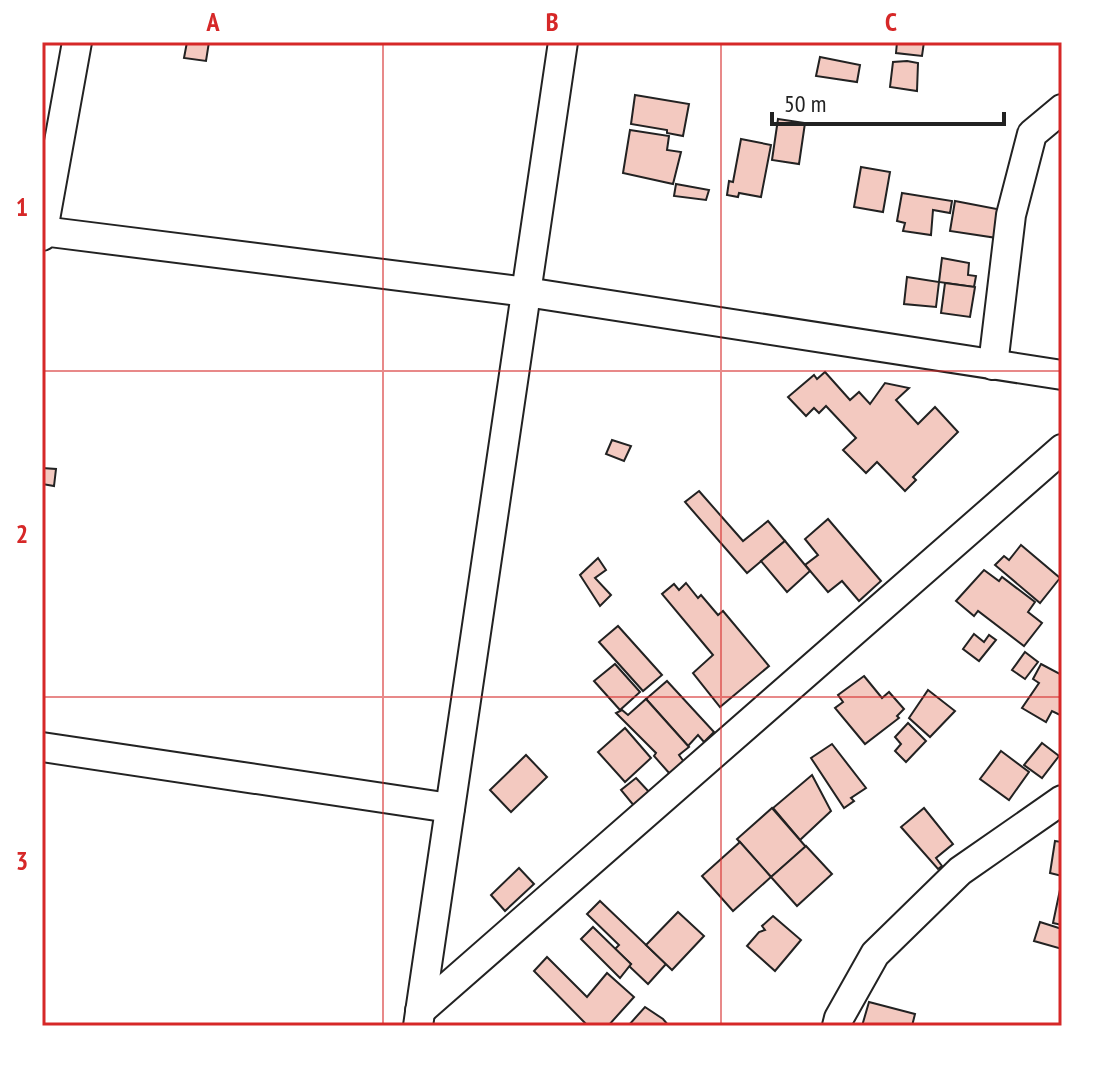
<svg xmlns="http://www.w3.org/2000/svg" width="1104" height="1068" viewBox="0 0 1104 1068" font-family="'PT Sans Narrow',sans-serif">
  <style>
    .building { fill: #f3c9c0; stroke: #222; stroke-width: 2 }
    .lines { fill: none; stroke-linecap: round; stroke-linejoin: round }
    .street-casing { stroke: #222; stroke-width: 32 }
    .street { stroke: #fff; stroke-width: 28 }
    .grid { fill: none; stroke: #d62828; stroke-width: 2; stroke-opacity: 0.55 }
    .neatline { fill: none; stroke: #d62828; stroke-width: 3 }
    .grid-label { font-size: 26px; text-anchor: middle; font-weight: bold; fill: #d62828 }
  </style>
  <rect width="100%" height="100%" fill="#fff"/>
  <!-- building -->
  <g class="building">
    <path d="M187 42H209L206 61 184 58Z"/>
    <path d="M897 42H924L922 56 896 53Z"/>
    <path d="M820 57 860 65 857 82 816 76Z"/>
    <path d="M907 61 918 63 917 91 890 87 893 62Z"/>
    <path d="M635 95 689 104 683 136 667 133V130L631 124Z"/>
    <path d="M778 119 805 123 799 164 772 160Z"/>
    <path d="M630 130 669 136 667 150 681 152 673 184 623 173Z"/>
    <path d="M741 139 771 145 761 197 739 193 738 197 727 195 729 181 733 182Z"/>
    <path d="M861 167 890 172 883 212 854 207Z"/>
    <path d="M676 184 709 190 706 200 674 196Z"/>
    <path d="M902 193 952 201 950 213 933 210 931 235 903 231 905 223 897 221Z"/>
    <path d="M955 201 1002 210 997 238 950 231Z"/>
    <path d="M942 258 969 263 968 275 976 276 974 287 939 282Z"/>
    <path d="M907 277 939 282 936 307 904 304Z"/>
    <path d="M945 283 975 287 970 317 941 313Z"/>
    <path d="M825 372 850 400 859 392 870 404 885 383 909 388 896 400 918 424 935 407 958 432 913 477 916 480 905 491 877 462 866 473 843 450 856 438 826 406 819 413 814 408 806 416 788 397 814 375 817 379Z"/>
    <path d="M612 440 631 446 624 461 606 454Z"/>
    <path d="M42 468 56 469 54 486 42 484Z"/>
    <path d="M699 491 743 541 768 521 785 541 747 573 685 502Z"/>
    <path d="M828 519 881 581 859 601 842 581 828 592 805 565 818 555 805 539Z"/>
    <path d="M785 541 810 571 787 592 761 561Z"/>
    <path d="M1021 545 1060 578 1040 603 995 565 1004 556 1009 560Z"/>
    <path d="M598 558 606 570 595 578 611 595 600 606 580 575Z"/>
    <path d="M984 570 999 581 1002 577 1035 602 1028 612 1042 623 1024 646 978 611 974 616 956 601Z"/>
    <path d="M686 583 698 598 701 595 718 615 723 611 769 666 720 707 693 673 713 655 662 594 674 584 679 590Z"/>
    <path d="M618 626 662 675 643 691 599 642Z"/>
    <path d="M974 634 984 642 989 635 996 640 979 661 963 649Z"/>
    <path d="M1025 652 1038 662 1025 679 1012 670Z"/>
    <path d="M615 664 640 692 620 710 594 681Z"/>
    <path d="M1041 664 1062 675V712L1060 715 1052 711 1046 722 1022 708 1039 683 1033 679Z"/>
    <path d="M864 676 882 698 889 692 904 709 897 716 899 718 865 744 835 708 843 702 838 695Z"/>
    <path d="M667 681 714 732 704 742 698 735 688 746 646 699Z"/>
    <path d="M928 690 955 711 930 737 909 718Z"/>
    <path d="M646 699 689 747 679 755 684 762 670 774 654 756 656 753 616 713 622 710 628 715Z"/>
    <path d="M908 723 926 741 906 762 895 751 901 744 895 737Z"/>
    <path d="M625 728 651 758 625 782 598 752Z"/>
    <path d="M1042 743 1059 756 1042 778 1024 765Z"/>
    <path d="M832 744 866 788 851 798 854 801 844 808 811 758Z"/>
    <path d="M1001 751 1029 772 1009 800 980 779Z"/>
    <path d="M526 755 547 777 511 812 490 790Z"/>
    <path d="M812 775 831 811 800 840 773 808Z"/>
    <path d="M636 778 650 793 635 807 621 790Z"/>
    <path d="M772 808 806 847 771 877 737 839Z"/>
    <path d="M924 808 953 844 936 858 942 866 938 869 901 827Z"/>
    <path d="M1055 841 1062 842V876L1050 873Z"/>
    <path d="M740 842 771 877 733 911 702 876Z"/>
    <path d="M806 846 832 874 797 906 771 877Z"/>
    <path d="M519 868 534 884 505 911 491 895Z"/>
    <path d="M1061 885 1062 886V925L1053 923Z"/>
    <path d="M600 901 666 964 648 984 629 966 631 964 615 949 619 945 587 914Z"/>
    <path d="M678 912 704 936 672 970 646 945Z"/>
    <path d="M773 916 801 940 775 971 747 946 759 932 765 930 762 926Z"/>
    <path d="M1040 922 1062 929V949L1034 941Z"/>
    <path d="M593 927 631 964 620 978 581 939Z"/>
    <path d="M547 957 587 997 607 973 634 997 608 1026H588L534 971Z"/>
    <path d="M869 1002 915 1014 912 1026H862Z"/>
    <path d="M645 1007 663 1019 669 1026H628Z"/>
  </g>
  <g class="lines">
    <defs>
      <g id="street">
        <path d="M42 231 526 292 1062 375"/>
        <path d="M42 236 77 42"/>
        <path d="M993 365 1011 215 1032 134 1062 109"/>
        <path d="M42 747 450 808"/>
        <path d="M420 1011 1062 449"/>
        <path d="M418 1026 563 42"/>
        <path d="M837 1026 839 1018 875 954 960 871 1062 800"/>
      </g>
    </defs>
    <!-- street casing -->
    <use href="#street" class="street-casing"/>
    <!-- street -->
    <use href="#street" class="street"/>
  </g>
  <!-- grid -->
  <path class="grid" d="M383 42V1026M721 42V1026M42 371H1062M42 697H1062"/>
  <!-- border -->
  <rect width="1104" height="1068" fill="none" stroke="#ffffff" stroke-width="88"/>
  <!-- scale -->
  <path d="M772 112v12h232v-12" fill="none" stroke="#222222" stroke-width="4"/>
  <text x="784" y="112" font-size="24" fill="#222222" stroke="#ffffff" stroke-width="6" paint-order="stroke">50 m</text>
  <rect x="44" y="44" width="1016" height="980" class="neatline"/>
  <g class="grid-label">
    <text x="213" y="31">A</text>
    <text x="552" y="31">B</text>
    <text x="891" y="31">C</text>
    <text x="22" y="216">1</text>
    <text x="22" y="543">2</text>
    <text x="22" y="870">3</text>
  </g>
</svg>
